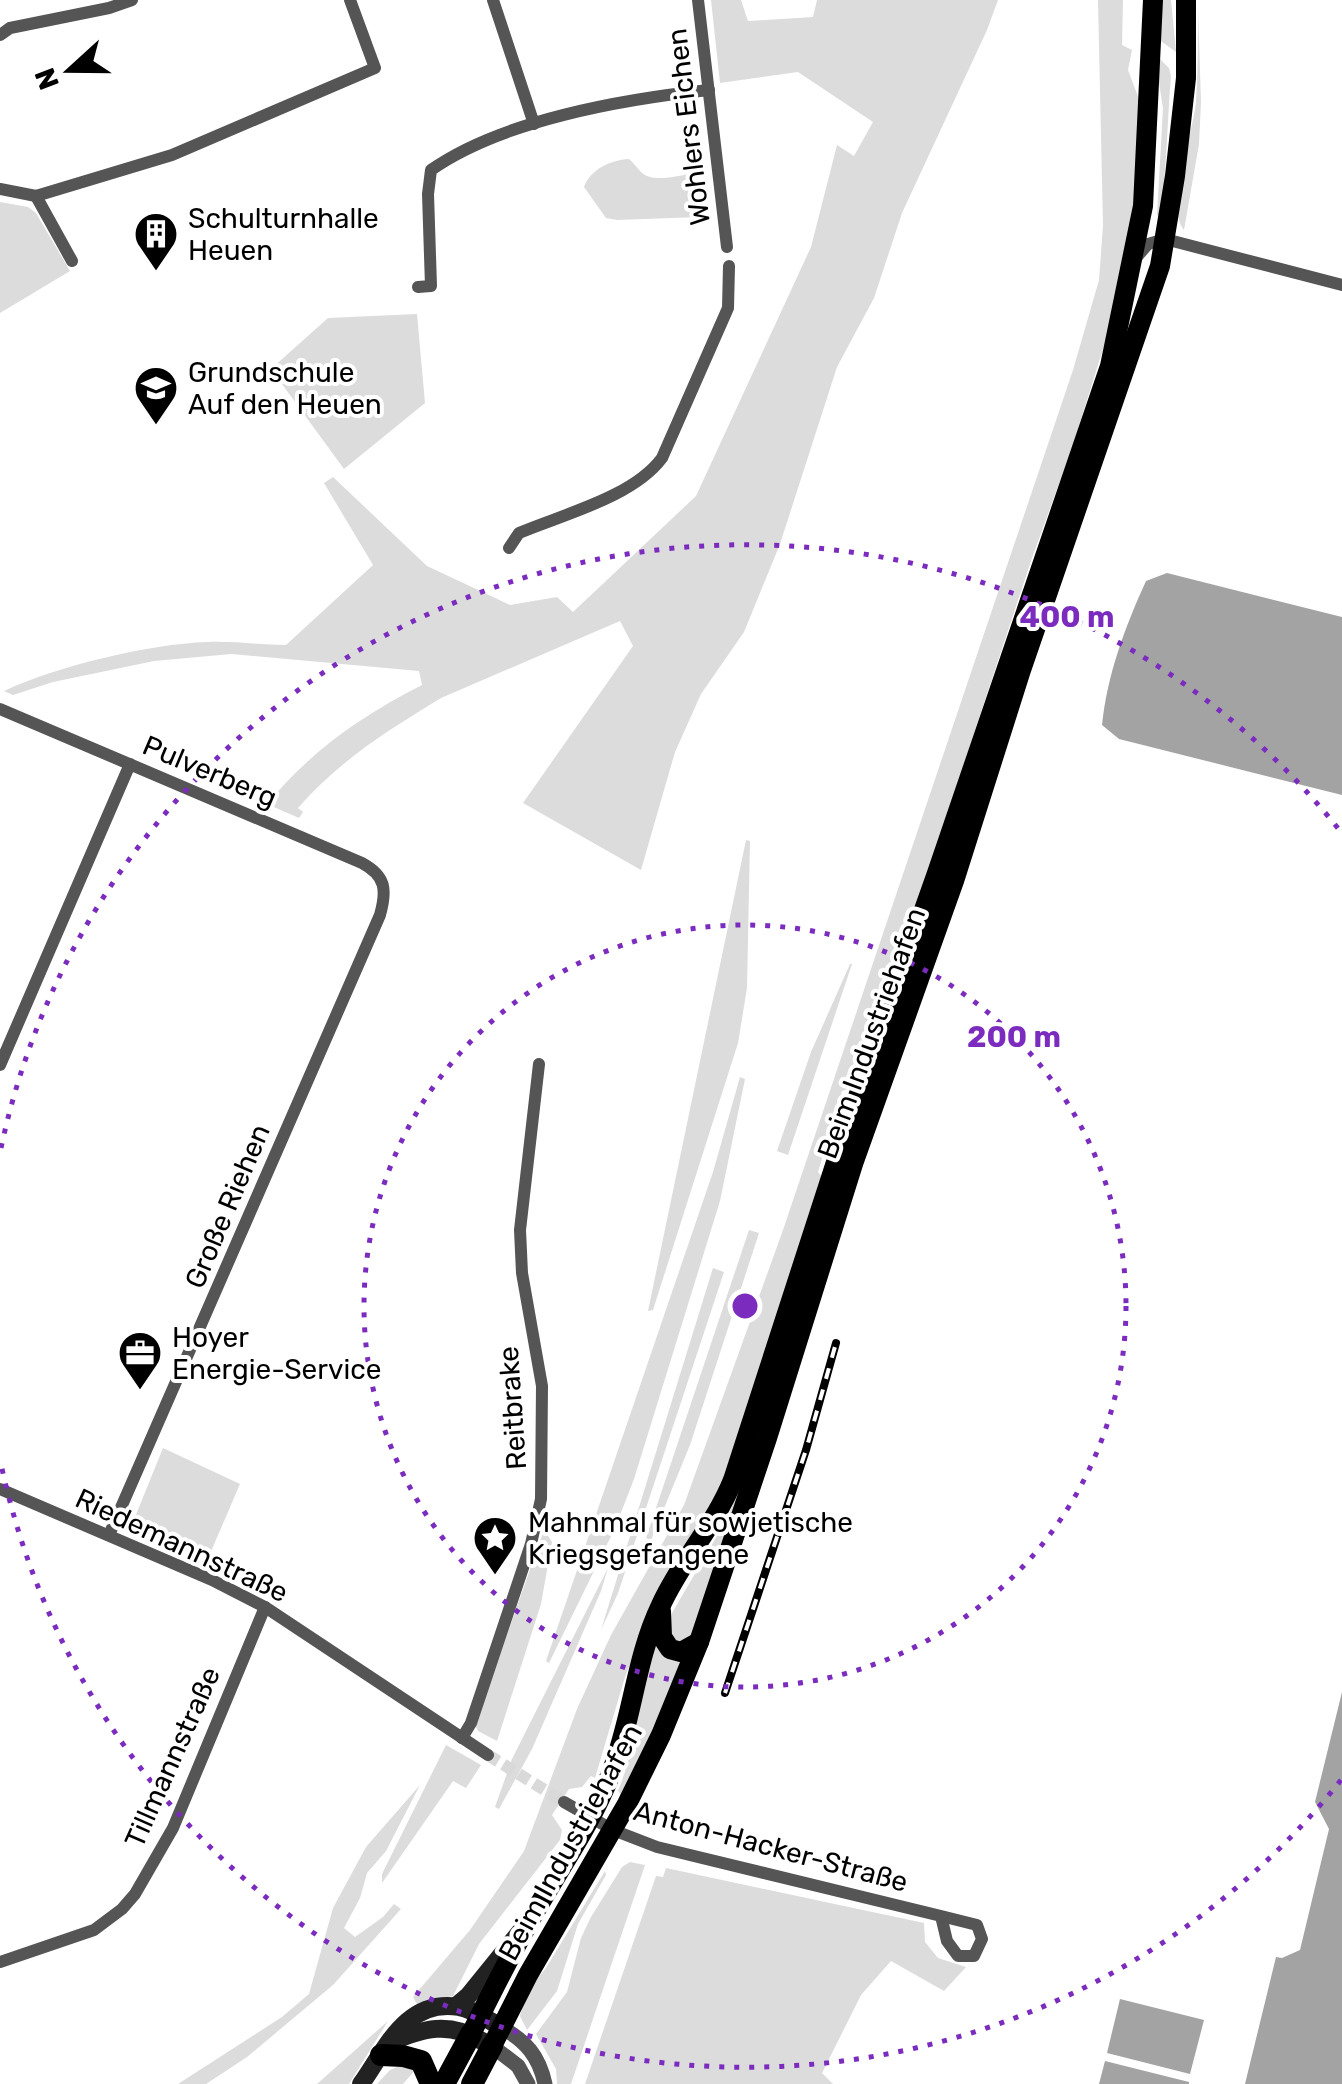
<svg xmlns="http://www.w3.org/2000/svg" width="1342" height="2084" viewBox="0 0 1342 2084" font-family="Rubik,sans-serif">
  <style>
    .green { fill: #dcdcdc }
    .water { fill: #a3a3a3 }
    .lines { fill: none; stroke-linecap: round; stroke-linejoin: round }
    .minor-tunnel { stroke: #d9d9d9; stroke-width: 12; stroke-dasharray: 12 6; stroke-linecap: butt }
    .minor { stroke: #555; stroke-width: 12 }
    .tertiary { stroke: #555; stroke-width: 15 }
    .secondary { stroke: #222; stroke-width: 18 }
    .primary { stroke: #000; stroke-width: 20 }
    .motorway { stroke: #000; stroke-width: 22 }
    .rail-casing { stroke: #000; stroke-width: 8 }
    .rail { stroke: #fff; stroke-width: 4; stroke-dasharray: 11; stroke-linecap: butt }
    .ring { fill: none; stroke: #7b2cbf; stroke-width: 5; stroke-dasharray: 5 10 }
    .labels { text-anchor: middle; stroke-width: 8; stroke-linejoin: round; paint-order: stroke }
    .street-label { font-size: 28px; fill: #000; stroke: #fff }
    .poi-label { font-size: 28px; fill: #000; stroke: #fff; text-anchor: start }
    .centre { fill: #7b2cbf; stroke: #fff; stroke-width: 5 }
    .ring-label { font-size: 30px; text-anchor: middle; font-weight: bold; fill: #7b2cbf; stroke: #fff; stroke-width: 8; stroke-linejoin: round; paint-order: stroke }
  </style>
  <rect width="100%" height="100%" fill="#fff"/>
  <!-- green -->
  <g class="green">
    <path d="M711 0H741L748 21 813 17 817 0H998L987 30 902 213 874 298 837 367 780 544 744 632 701 694 675 752 641 870 523 803 633 646 620 621 441 698C387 731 340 760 298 808L303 812 299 818 267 804C311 751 361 716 422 685L419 671 231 654 154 661 53 682 13 695 4 691C58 666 148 644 208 642 234 641 260 645 286 645L373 565 324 483 333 477 427 566 510 605 557 597 573 612 696 496 811 247 837 145 854 156 873 122 798 72 720 83Z"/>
    <path d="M1098 0H1123L1122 45 1132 50 1128 70 1140 102 1138 181 1113 317 1072 448 1032 558 902 951H899L879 989 848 1089 842 1091 818 1172 823 1178 721 1489 660 1589 625 1677 595 1778 591 1776 582 1787 569 1789 552 1815 562 1830 560 1840 479 1944 453 1996 417 2004 413 1997 470 1930 524 1851 577 1709 611 1635 684 1505 783 1230 1073 370 1099 280 1103 226Z"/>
    <path d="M1158 0H1171L1176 52 1158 39Z"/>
    <path d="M1198 8 1201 102 1199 144 1184 230C1165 205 1194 132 1196 101 1198 71 1198 39 1198 8Z"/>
    <path d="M1160 59 1169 68 1171 76C1167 123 1167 170 1160 217L1157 215 1163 108 1158 77Z"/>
    <path d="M629 159C634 163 637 168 641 172 653 184 680 175 695 173L700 217 617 220 606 218 584 187C590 170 610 160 629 159Z"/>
    <path d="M0 202 28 207 36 213 70 271 0 313Z"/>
    <path d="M417 314 425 403 344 469 271 369 328 318Z"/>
    <path d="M746 840 750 841 747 988 738 1043 653 1310 648 1311Z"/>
    <path d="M850 964H852L788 1155 777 1151 811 1052Z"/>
    <path d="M740 1077 745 1079 720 1201 634 1479 615 1528 549 1663 546 1661 713 1172Z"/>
    <path d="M749 1230 759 1233 690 1445 651 1540 646 1538Z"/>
    <path d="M713 1268 724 1272 618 1593 601 1630Z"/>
    <path d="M775 1390 692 1634 685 1642 674 1641 669 1628 672 1613 728 1517Z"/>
    <path d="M163 1448 240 1484 206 1563 142 1535 133 1522Z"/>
    <path d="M544 1530 552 1542 541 1604 497 1741 478 1731 475 1725Z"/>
    <path d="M608 1568 601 1591 532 1749 499 1809 495 1807 512 1759Z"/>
    <path d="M654 1638 683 1661 671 1695 621 1795 618 1791C639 1741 638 1688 654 1638Z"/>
    <path d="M446 1745 481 1765 466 1788 453 1781 382 1883V1874Z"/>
    <path d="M420 1785 386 1851 367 1873 360 1898 344 1928 355 1937 383 1917 394 1904 401 1909 333 1985 247 2057 206 2084H178L282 2017 309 1994 333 1908 366 1847Z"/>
    <path d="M630 1862 645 1865 571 2084H557L556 2069 536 2034 567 1992 581 1938 591 1917 622 1867Z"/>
    <path d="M666 1868 924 1923 925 1942 938 1958 966 1967 944 1991 891 1961 861 1995 822 2073 833 2084H585L656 1876 663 1877Z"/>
    <path d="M605 1871 606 1875 578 1924 557 1991 527 2030 520 2016 526 1992 546 1968Z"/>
    <path d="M388 2021 349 2084H317Z"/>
    <path d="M404 2064 416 2069 403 2084H377L390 2070Z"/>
  </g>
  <!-- water -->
  <g class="water">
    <path d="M1167 573 1342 617V795L1119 739 1102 725C1107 675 1125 627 1146 581Z"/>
    <path d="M1342 1692V2084H1245L1276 1957 1282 1958 1300 1950 1329 1829 1315 1802Z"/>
    <path d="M1120 1999 1204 2020 1190 2074 1107 2053Z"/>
    <path d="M1105 2061 1189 2082V2084H1099Z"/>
  </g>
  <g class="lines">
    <!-- minor-tunnel -->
    <path class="minor-tunnel" d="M488 1755 564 1802"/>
    <!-- minor -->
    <g class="minor">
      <path d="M493 0 534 124"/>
      <path d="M698 0 727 247"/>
      <path d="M0 35 10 28 109 8 132 0"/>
      <path d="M0 189 36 196 172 155 375 68 350 0"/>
      <path d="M36 196 72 261"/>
      <path d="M1135 259 1148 244 1165 239 1342 285"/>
      <path d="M418 287 431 286 428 194 431 170C502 120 624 99 709 90"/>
      <path d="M509 548 519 533C564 514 633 497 662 458L728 308 729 266"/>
      <path d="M0 709 362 863C386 876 387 890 380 915L109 1535"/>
      <path d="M0 1065 130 764"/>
      <path d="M0 1489 212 1580 265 1607 488 1755"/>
      <path d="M462 1738 471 1723 531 1544 541 1499 542 1386 522 1273 520 1230 539 1064"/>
      <path d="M564 1802 613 1830 657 1847 941 1916 977 1925 982 1939 974 1956H958L947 1941 941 1916"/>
      <path d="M0 1962 94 1930 122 1909 135 1894 173 1828 265 1607"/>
    </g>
    <!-- tertiary -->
    <g class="tertiary">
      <path d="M501 2027C526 2041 539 2056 545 2084"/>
      <path d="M492 2046 518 2066 528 2084"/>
    </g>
    <!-- secondary -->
    <g class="secondary">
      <path d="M456 2006 469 1995 520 1932"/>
      <path d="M389 2043C423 2028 449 2021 482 2041"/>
      <path d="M361 2084C386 2049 406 1998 459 2007 473 2009 488 2020 501 2027"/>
    </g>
    <!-- primary -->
    <g class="primary">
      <path d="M661 1611 662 1637 670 1649 681 1652 699 1642"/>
      <path d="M471 2034C489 1998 507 1961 527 1926 555 1874 590 1828 611 1773 633 1718 635 1659 661 1605 681 1561 715 1525 733 1480L849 1122 937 873 1110 366 1143 206 1153 0"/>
      <path d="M492 2046 528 1975 627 1804 661 1735 699 1642 767 1438 853 1164 954 881 1021 670 1160 266 1175 176 1186 78V0"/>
    </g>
    <!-- motorway -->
    <g class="motorway">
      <path d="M381 2055 403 2056 421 2061 431 2084"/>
      <path d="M444 2084 471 2034"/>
      <path d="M472 2084 492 2046"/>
    </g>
    <defs>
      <path id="rail" d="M725 1693 806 1450 836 1343"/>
    </defs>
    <!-- rail casing -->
    <use href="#rail" class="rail-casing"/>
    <!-- rail -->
    <use href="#rail" class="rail"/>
  </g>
  <!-- distance rings -->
  <g class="ring">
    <circle cx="745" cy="1306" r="381"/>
    <path d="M1341 1780A761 761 0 0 1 1 1464M1 1148A761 761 0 0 1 1341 832"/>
  </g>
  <!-- icons -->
  <defs>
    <symbol id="building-pin" viewBox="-11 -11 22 30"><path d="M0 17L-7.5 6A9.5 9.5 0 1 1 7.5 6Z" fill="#000" stroke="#fff"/><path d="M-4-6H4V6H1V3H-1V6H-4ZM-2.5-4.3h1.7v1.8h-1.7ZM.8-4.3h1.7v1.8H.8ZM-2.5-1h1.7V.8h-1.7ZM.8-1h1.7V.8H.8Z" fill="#fff"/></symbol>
    <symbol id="school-pin" viewBox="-11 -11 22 30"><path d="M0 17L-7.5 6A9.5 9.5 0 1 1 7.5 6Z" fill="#000" stroke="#fff"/><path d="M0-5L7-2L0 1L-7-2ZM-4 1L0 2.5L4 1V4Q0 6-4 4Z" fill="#fff"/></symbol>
    <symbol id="office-pin" viewBox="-11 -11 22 30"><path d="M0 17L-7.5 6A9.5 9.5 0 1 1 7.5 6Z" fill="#000" stroke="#fff"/><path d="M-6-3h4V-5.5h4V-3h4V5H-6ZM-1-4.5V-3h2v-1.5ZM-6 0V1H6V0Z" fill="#fff"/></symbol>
    <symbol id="sight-pin" viewBox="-11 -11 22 30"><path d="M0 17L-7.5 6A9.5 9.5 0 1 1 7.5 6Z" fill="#000" stroke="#fff"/><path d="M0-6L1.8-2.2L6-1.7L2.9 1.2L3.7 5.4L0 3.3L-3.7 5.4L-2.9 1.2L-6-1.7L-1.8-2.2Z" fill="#fff"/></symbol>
  </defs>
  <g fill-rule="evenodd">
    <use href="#building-pin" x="131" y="209" width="50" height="68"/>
    <use href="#school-pin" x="131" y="363" width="50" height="68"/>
    <use href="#office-pin" x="115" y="1328" width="50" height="68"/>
    <use href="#sight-pin" x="470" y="1513" width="50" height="68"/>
  </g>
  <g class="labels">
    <!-- street labels -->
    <g class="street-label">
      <text transform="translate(688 127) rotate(-97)" y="10">Wohlers Eichen</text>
      <text transform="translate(210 771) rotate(23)" y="10">Pulverberg</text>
      <text transform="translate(871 1033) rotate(-70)" y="10">Beim Industriehafen</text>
      <text transform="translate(227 1206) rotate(-67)" y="10">Große Riehen</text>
      <text transform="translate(512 1408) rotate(-94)" y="10">Reitbrake</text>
      <text transform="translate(182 1545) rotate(25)" y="10">Riedemannstraße</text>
      <text transform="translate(172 1757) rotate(-66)" y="10">Tillmannstraße</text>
      <text transform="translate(570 1842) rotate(-61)" y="10">Beim Industriehafen</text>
      <text transform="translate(771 1846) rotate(15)" y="10">Anton-Hacker-Straße</text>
    </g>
    <!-- poi labels -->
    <g class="poi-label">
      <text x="188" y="228">Schulturnhalle<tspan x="188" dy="32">Heuen</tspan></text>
      <text x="188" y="382">Grundschule<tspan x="188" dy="32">Auf den Heuen</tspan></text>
      <text x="172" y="1347">Hoyer<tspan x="172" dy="32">Energie-Service</tspan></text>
      <text x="528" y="1532">Mahnmal für sowjetische<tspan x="528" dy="32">Kriegsgefangene</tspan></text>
    </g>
  </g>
  <circle cx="745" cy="1306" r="15" class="centre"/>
  <g class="ring-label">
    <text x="1067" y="627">400 m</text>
    <text x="1014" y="1047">200 m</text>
  </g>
  <!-- north arrow -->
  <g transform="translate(70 70) rotate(249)" stroke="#ffffff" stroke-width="8" paint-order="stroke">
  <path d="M0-8L18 38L0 25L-18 38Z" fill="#000000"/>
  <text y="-15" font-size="28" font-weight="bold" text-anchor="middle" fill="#000000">N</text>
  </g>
</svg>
